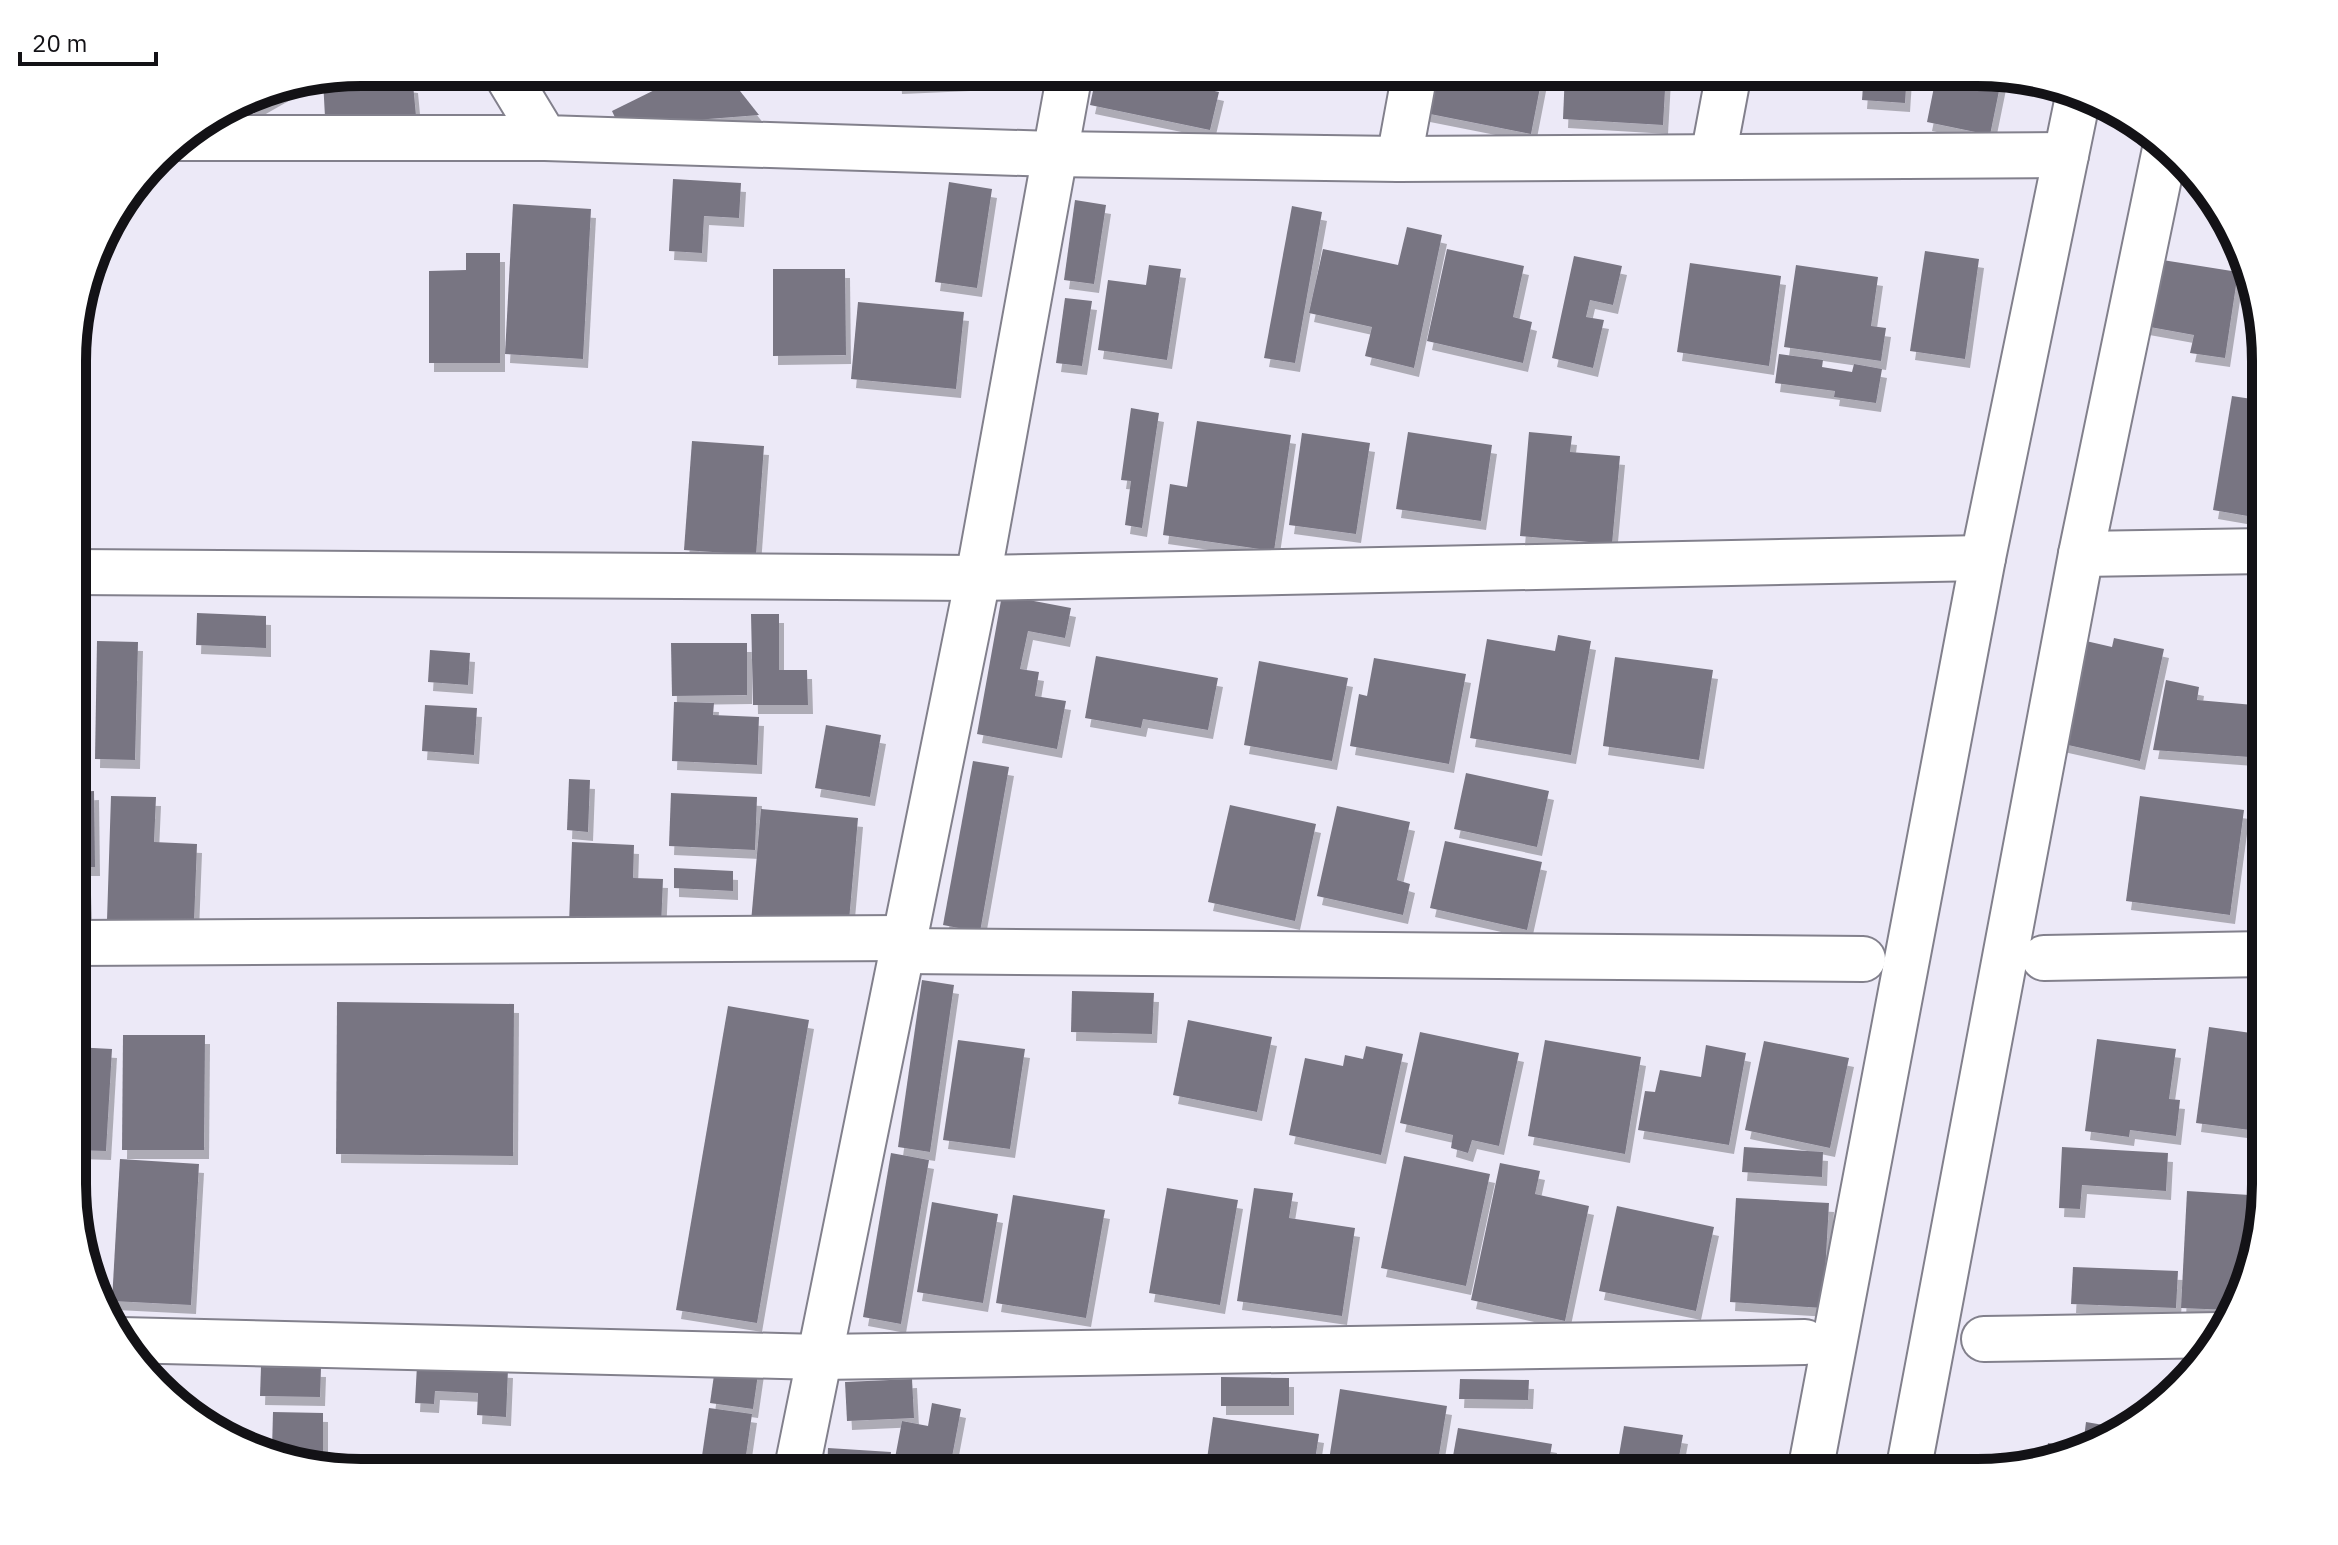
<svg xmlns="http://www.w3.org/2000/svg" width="2338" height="1545" viewBox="0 0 2338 1545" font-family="'IBM Plex Sans',sans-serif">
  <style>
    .building { fill: #787582; filter: url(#shadow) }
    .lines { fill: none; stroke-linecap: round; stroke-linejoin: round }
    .minor-casing { stroke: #82808c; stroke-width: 48 }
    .secondary-casing { stroke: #82808c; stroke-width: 48 }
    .minor { stroke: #fff; stroke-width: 44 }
    .secondary { stroke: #fff; stroke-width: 44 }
    .rim { fill: none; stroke: #131216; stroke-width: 10 }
  </style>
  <defs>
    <filter id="shadow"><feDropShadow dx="5" dy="9" stdDeviation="0" flood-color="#0004"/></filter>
  </defs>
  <rect width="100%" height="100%" fill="#ece9f7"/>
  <!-- building -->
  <g class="building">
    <path d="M361 72H382L388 81 413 84 416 116 325 117 323 80Z"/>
    <path d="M691 72H725L759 115 619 126 612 111Z"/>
    <path d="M896 72H1017L1011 80 897 85Z"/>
    <path d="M1097 72H1196L1193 86 1219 92 1210 130 1090 105Z"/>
    <path d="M1450 72H1543L1531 134 1420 112 1427 77 1449 82Z"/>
    <path d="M1565 72H1666L1663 125 1563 119Z"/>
    <path d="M1864 72H1907L1905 103 1862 100Z"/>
    <path d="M1937 72 1976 79 1978 72 2002 76 1990 135 1927 122Z"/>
    <path d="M296 85 252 110 245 97 251 94Z"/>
    <path d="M673 179 741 183 739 218 704 216 702 253 669 251Z"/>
    <path d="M949 182 992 189 977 288 935 282Z"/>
    <path d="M1075 200 1106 205 1094 284 1064 280Z"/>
    <path d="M513 204 591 209 583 359 505 354Z"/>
    <path d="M1292 206 1322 212 1295 363 1264 358Z"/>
    <path d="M1407 227 1442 235 1414 368 1365 356 1372 327 1309 313 1323 249 1398 265Z"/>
    <path d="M1447 249 1524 266 1513 317 1532 322 1523 363 1427 341Z"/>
    <path d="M1925 251 1979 259 1965 359 1910 351Z"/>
    <path d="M466 253H500V363H429V271L466 270Z"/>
    <path d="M1574 256 1622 266 1613 305 1590 300 1586 317 1604 320 1593 368 1552 358Z"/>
    <path d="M2150 258 2238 272 2225 358 2190 353 2194 335 2139 325Z"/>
    <path d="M1690 263 1781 276 1769 366 1677 352Z"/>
    <path d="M1149 265 1181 269 1167 360 1098 350 1108 280 1146 285Z"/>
    <path d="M1796 265 1878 277 1871 326 1886 328 1881 361 1784 347Z"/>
    <path d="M773 269H845L846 355 773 356Z"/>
    <path d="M1065 298 1092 301 1082 366 1056 363Z"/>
    <path d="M858 302 964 312 956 389 851 379Z"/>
    <path d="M1779 354 1823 360 1822 367 1852 372 1854 364 1882 369 1876 403 1834 397 1835 391 1775 383Z"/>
    <path d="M2232 396 2265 401V519L2213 510Z"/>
    <path d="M1131 408 1159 413 1142 528 1125 525 1131 481 1121 480Z"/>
    <path d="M1197 421 1291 435 1274 551 1163 535 1170 484 1187 487Z"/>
    <path d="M1408 432 1492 445 1481 521 1396 509Z"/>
    <path d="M1529 432 1572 436 1570 452 1620 456 1612 544 1520 536Z"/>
    <path d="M1302 433 1370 443 1356 534 1289 525Z"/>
    <path d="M692 441 764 446 756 555 684 550Z"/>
    <path d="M1002 595 1071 608 1065 638 1028 631 1020 669 1039 672 1035 696 1066 701 1057 749 977 734Z"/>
    <path d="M197 613 266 616V648L196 645Z"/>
    <path d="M751 614H779V670H807L808 705H753Z"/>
    <path d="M1558 635 1591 641 1571 755 1470 738 1487 639 1555 651Z"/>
    <path d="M2073 638 2112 647 2114 638 2164 649 2140 761 2050 741Z"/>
    <path d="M97 641 138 642 135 760 95 759Z"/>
    <path d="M671 643H747V695L672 696Z"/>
    <path d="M430 650 470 653 468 685 428 682Z"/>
    <path d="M1096 656 1218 678 1208 730 1143 719 1141 728 1085 718Z"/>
    <path d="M1615 657 1713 670 1699 760 1603 746Z"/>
    <path d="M1374 658 1466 674 1449 764 1350 746 1359 694 1367 696Z"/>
    <path d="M1259 661 1348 678 1332 761 1244 745Z"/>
    <path d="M2166 680 2199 687 2197 700 2265 706 2263 758 2153 750Z"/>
    <path d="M674 702 714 703 713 715 759 717 757 765 672 761Z"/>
    <path d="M425 705 477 708 474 755 422 751Z"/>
    <path d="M826 725 881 735 870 797 815 788Z"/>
    <path d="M973 761 1009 767 980 932 943 925Z"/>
    <path d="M1466 773 1549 791 1537 847 1454 829Z"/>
    <path d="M569 779 590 780 588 832 567 830Z"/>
    <path d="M94 791 95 867H74V792Z"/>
    <path d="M671 793 757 797 755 850 669 846Z"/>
    <path d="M111 796 156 797 154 842 197 844 194 922 107 920Z"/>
    <path d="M2140 796 2244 810 2230 915 2126 901Z"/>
    <path d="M1230 805 1316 824 1295 921 1208 902Z"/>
    <path d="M1337 806 1410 822 1397 880 1410 884 1403 915 1317 896Z"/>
    <path d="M761 809 858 818 848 932 751 922Z"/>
    <path d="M1445 841 1542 862 1527 930 1430 908Z"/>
    <path d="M572 842 634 845 633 878 663 879 661 927 569 924Z"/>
    <path d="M674 868 733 871V891L674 888Z"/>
    <path d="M74 886H86L87 913H74Z"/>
    <path d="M922 980 954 985 930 1152 898 1147Z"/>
    <path d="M1072 991 1154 993 1152 1034 1071 1032Z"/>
    <path d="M337 1002 514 1004 513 1156 336 1154Z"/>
    <path d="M728 1006 809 1020 757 1323 676 1310Z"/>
    <path d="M1188 1020 1272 1037 1257 1112 1173 1095Z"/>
    <path d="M2209 1027 2265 1035V1132L2196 1123Z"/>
    <path d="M1420 1032 1519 1053 1499 1146 1472 1140 1468 1153 1451 1148 1453 1135 1400 1123Z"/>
    <path d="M123 1035H205L204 1150H122Z"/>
    <path d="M2097 1039 2176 1049 2169 1099 2180 1100 2176 1136 2130 1130 2129 1137 2085 1131Z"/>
    <path d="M958 1040 1025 1049 1010 1149 943 1140Z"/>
    <path d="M1545 1040 1641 1057 1625 1154 1528 1136Z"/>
    <path d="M1764 1041 1849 1058 1830 1148 1745 1130Z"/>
    <path d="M1706 1045 1746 1053 1729 1145 1638 1130 1645 1091 1655 1092 1660 1070 1701 1077Z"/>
    <path d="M1366 1046 1403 1054 1381 1155 1289 1135 1305 1058 1343 1066 1345 1055 1363 1059Z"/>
    <path d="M74 1047 112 1049 106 1151 74 1150Z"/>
    <path d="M1744 1147 1823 1152 1822 1177 1742 1172Z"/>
    <path d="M2062 1147 2168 1153 2166 1191 2082 1185 2080 1209 2059 1208Z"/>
    <path d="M891 1153 929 1160 901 1324 863 1317Z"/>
    <path d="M1404 1156 1490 1174 1466 1286 1381 1268Z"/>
    <path d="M120 1159 199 1164 191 1305 112 1301Z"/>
    <path d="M1500 1163 1540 1171 1535 1194 1589 1206 1565 1321 1471 1300Z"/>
    <path d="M1167 1188 1238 1200 1220 1305 1149 1293Z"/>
    <path d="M1254 1188 1293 1193 1289 1218 1355 1228 1342 1316 1237 1301Z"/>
    <path d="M2187 1191 2265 1196 2229 1310 2181 1308Z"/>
    <path d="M1013 1195 1105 1210 1086 1318 996 1303Z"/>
    <path d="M1736 1198 1829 1203 1823 1308 1730 1302Z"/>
    <path d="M932 1202 998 1214 983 1303 917 1292Z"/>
    <path d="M1617 1206 1714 1227 1696 1311 1599 1291Z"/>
    <path d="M2073 1267 2178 1271 2176 1308 2071 1304Z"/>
    <path d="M716 1361 759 1367 753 1409 710 1403Z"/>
    <path d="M417 1365 508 1369 506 1417 477 1415 478 1393 435 1391 434 1404 415 1403Z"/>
    <path d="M261 1367 321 1368 320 1397 260 1396Z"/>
    <path d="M1221 1377 1289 1378V1406H1221Z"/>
    <path d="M912 1379 914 1418 847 1421 845 1382Z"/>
    <path d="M1460 1379 1529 1380 1528 1400 1459 1399Z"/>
    <path d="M1340 1389 1447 1406 1436 1473H1327Z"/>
    <path d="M932 1403 961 1409 949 1473H919L921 1464 895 1458 902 1421 928 1426Z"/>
    <path d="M709 1408 752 1414 745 1462 702 1456Z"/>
    <path d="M273 1412 323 1413V1452L272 1450Z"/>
    <path d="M1213 1417 1319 1434 1313 1473H1205Z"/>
    <path d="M2086 1422 2127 1429 2121 1435 2083 1446Z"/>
    <path d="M1624 1426 1683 1435 1676 1473H1616Z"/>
    <path d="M1458 1428 1552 1444 1547 1473H1450Z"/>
    <path d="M2048 1443 2077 1448 2046 1457Z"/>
    <path d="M828 1448 891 1452 889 1473H827Z"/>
    <path d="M2021 1456 2040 1459 2019 1465Z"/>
  </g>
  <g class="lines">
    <defs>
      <g id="minor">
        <path d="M505 72 545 138 1053 154 1399 159 2066 155"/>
        <path d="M179 138H545"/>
        <path d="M1713 157 1729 72"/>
        <path d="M1399 159 1415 72"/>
        <path d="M2081 554 2265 551"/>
        <path d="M74 572 978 578 1983 558"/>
        <path d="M74 943 905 938"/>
        <path d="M903 951 1863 959"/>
        <path d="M2044 958 2265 954"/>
        <path d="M1984 1339 2220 1335"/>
        <path d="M121 1340 820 1357 1805 1342"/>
        <path d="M796 1473 978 578 1070 72"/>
      </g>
      <g id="secondary">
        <path d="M1810 1472 1983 558 2079 92"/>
        <path d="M1908 1472 2081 554 2165 149"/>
      </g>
    </defs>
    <!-- minor casing -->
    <use href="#minor" class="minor-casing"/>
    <!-- secondary casing -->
    <use href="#secondary" class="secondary-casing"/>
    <!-- minor -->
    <use href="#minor" class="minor"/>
    <!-- secondary -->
    <use href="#secondary" class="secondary"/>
  </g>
  <!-- crop -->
  <path d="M0 0H2338V1545H0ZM361 86H1977A275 275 0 0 1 2252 361V1184A275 275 0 0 1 1977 1459H361A275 275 0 0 1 86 1184V361A275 275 0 0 1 361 86Z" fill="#fff" fill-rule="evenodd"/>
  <path class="rim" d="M361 86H1977A275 275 0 0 1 2252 361V1184A275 275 0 0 1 1977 1459H361A275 275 0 0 1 86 1184V361A275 275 0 0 1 361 86Z"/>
  <!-- scale -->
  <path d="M20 52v12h136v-12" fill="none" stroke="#131216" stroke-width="4"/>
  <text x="32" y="52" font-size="24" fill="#131216" stroke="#ffffff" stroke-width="6" paint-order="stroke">20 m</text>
</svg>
